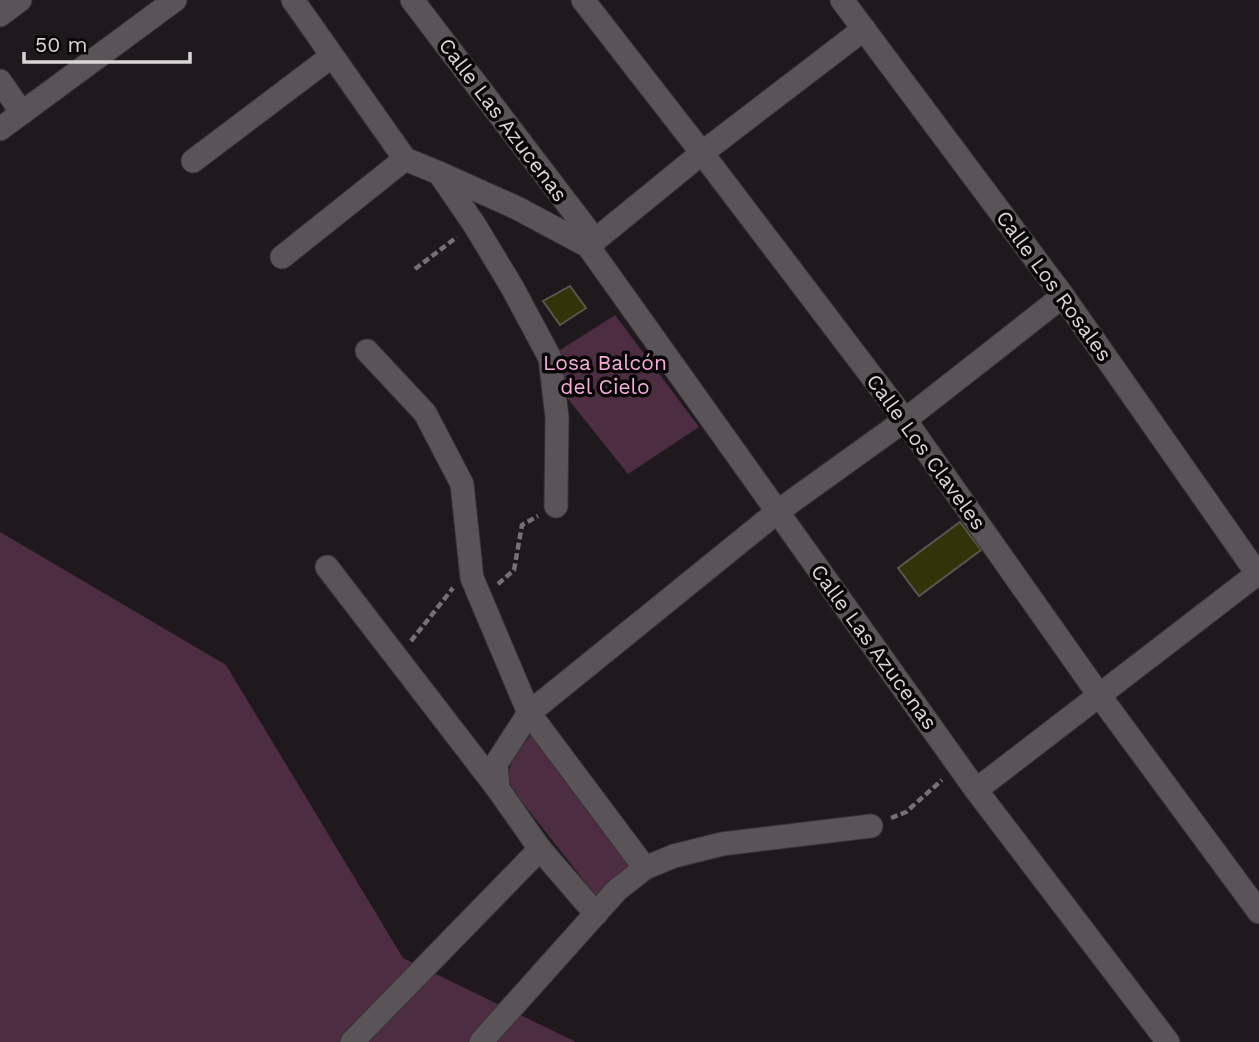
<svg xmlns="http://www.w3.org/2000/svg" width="1259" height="1042" viewBox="0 0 1259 1042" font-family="'Work Sans',sans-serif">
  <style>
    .green { fill: #4d2d42 }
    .building { fill: #33330a; stroke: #575750; stroke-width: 2 }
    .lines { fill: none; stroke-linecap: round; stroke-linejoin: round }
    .minor-casing { stroke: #373335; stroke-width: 25 }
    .path { stroke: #757073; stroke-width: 4.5; stroke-dasharray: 7 3.5; stroke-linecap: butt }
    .minor { stroke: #5a5357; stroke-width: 23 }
    .labels { text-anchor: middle; stroke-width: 7; stroke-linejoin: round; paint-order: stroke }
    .street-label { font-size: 21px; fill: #dad6d8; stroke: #070506 }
    .park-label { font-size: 21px; fill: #f6acdb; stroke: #070506 }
  </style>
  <rect width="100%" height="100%" fill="#1f191d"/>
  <!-- green -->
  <g class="green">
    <path d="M615 315 699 427 628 474 560 389 554 354Z"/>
    <path d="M0 532 226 665 403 958 576 1042H0Z"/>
    <path d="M536 728 635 861 596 896 512 789C501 764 522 748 536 728Z"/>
  </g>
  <!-- building -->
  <g class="building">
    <path d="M570 286 586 308 560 325 543 301Z"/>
    <path d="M960 522 981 550 919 596 898 568Z"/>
  </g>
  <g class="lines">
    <defs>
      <g id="minor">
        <path d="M293 0 405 159 439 173 474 224 512 287 550 358 557 417 556 506"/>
        <path d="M412 0 595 240"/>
        <path d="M583 0 702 153 905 420 1099 695 1259 912"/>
        <path d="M842 0 1063 296 1259 576"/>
        <path d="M0 15 20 0"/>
        <path d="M0 81 22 113"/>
        <path d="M0 129 175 0"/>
        <path d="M193 161 332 56"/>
        <path d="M439 173 517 208 588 246 976 790 1168 1042"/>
        <path d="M588 246 702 153 864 29"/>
        <path d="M282 257 405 159"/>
        <path d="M367 351 425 413 462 484 472 578 529 713 645 868"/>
        <path d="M327 567 498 789"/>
        <path d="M976 790 1257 574"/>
        <path d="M596 914 540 849 498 789 496 764 529 713 777 512 905 420 1063 296"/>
        <path d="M352 1042 540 849"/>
        <path d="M481 1042 617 890 645 868 674 856 722 844 871 826"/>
      </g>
    </defs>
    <!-- minor casing -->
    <use href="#minor" class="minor-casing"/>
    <!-- path -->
    <g class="path">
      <path d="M415 269 457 237"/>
      <path d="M498 584 514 570 522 525 538 516"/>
      <path d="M411 641 453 588"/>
      <path d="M891 818 906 812 942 780"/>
    </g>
    <!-- minor -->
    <use href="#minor" class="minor"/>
  </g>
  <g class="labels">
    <!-- street labels -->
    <g class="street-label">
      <text transform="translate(503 120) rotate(53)" y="7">Calle Las Azucenas</text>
      <text transform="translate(1054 286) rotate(54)" y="7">Calle Los Rosales</text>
      <text transform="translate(926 452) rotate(54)" y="7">Calle Los Claveles</text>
      <text transform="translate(874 647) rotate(54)" y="7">Calle Las Azucenas</text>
    </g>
    <!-- park labels -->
    <g class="park-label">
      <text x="605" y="370">Losa Balcón<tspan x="605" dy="24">del Cielo</tspan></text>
    </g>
  </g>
  <!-- scale -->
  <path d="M24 52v10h166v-10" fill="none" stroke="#dad6d8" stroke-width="3.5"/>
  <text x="35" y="52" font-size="21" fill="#dad6d8" stroke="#070506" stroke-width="5" paint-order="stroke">50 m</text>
</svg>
